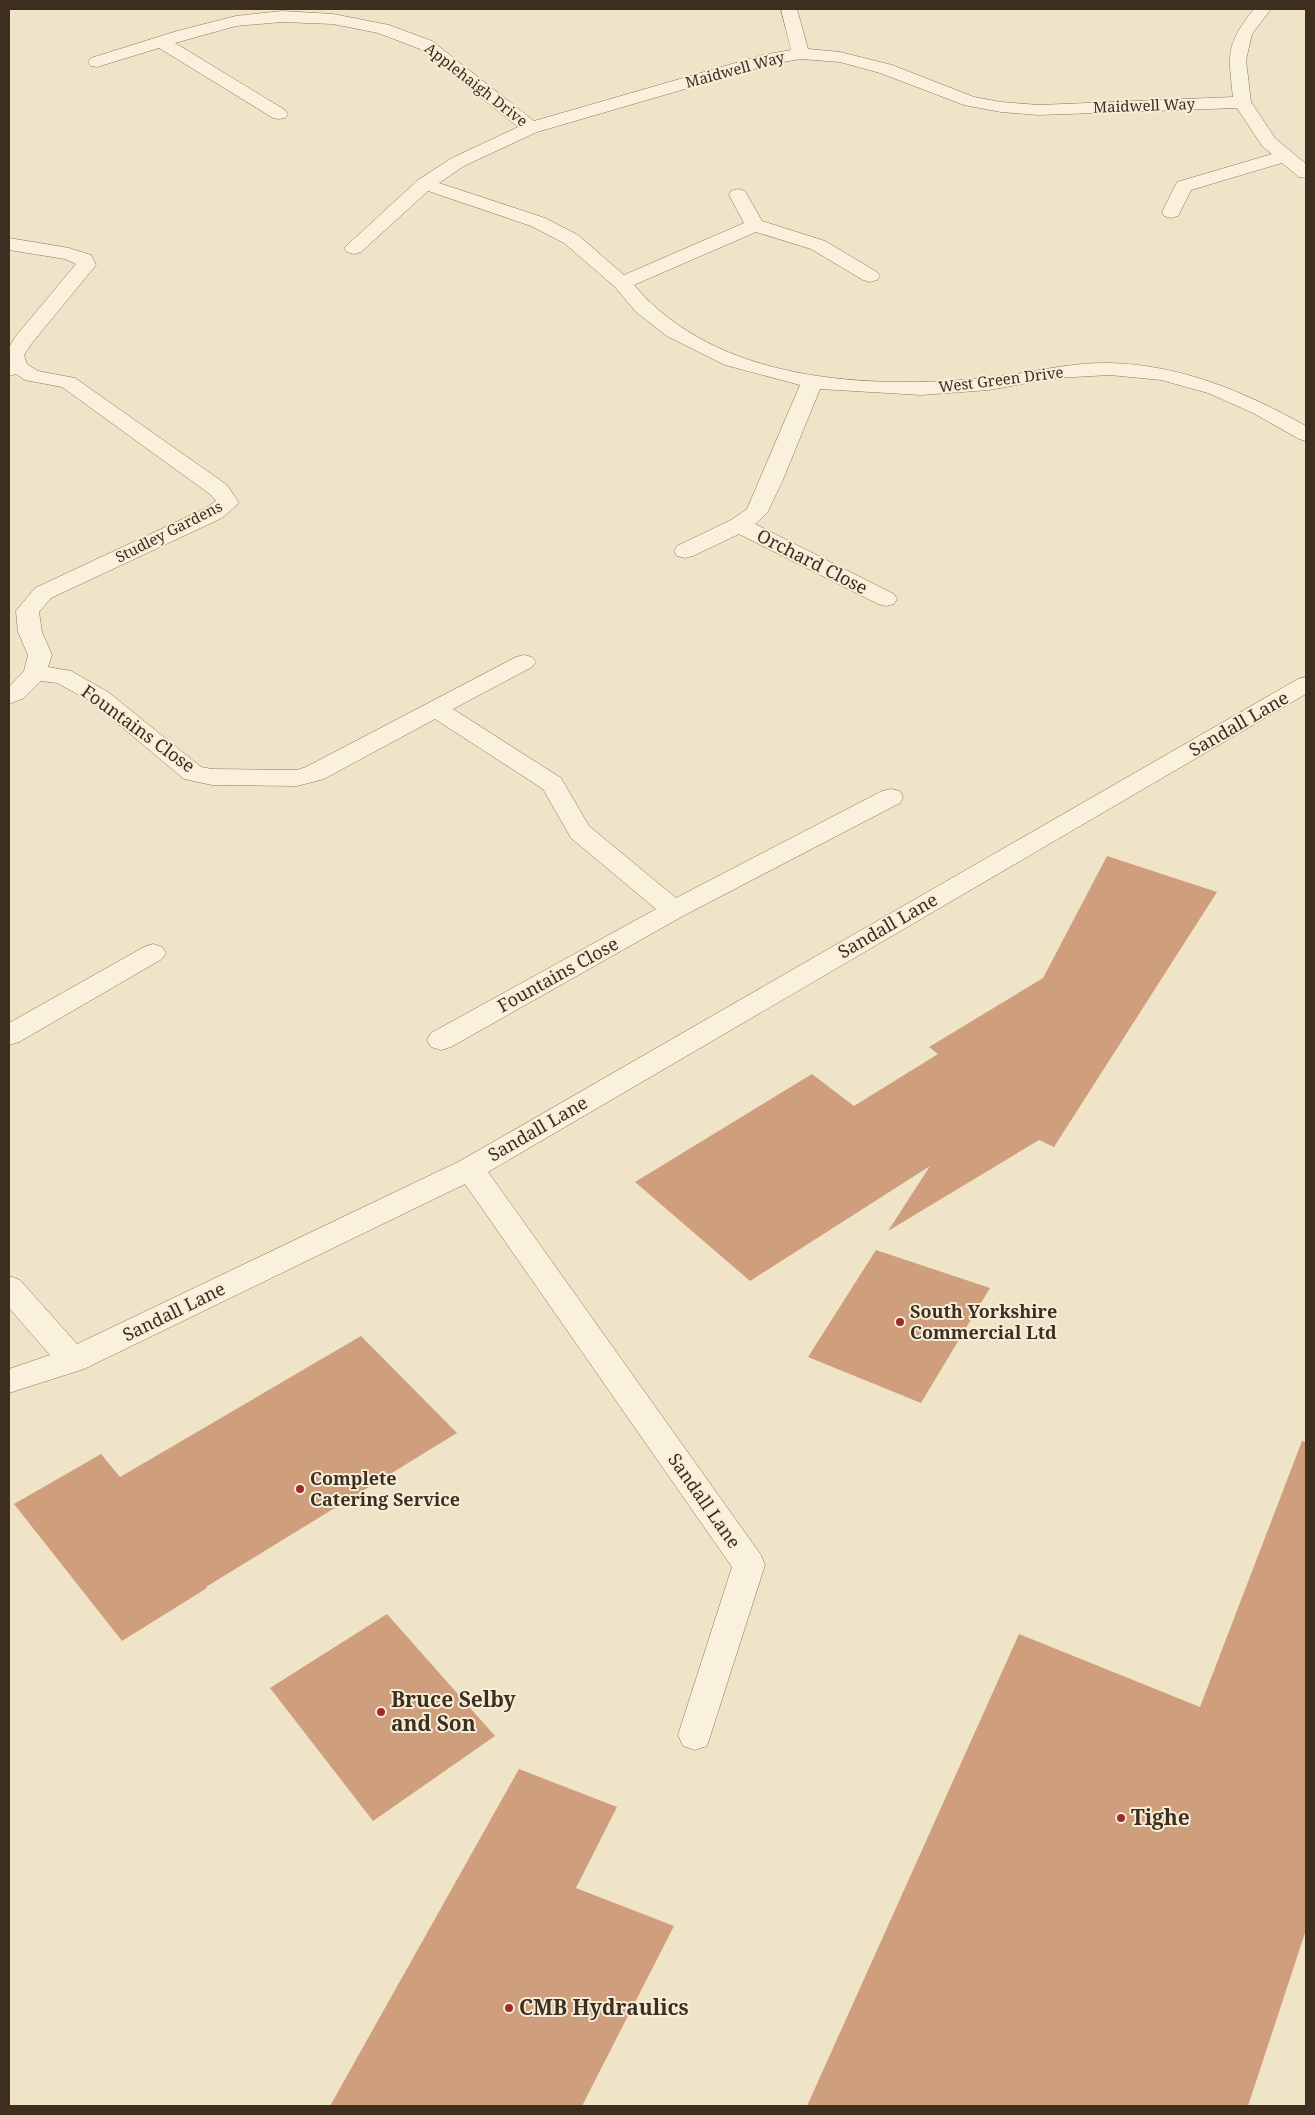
<svg xmlns="http://www.w3.org/2000/svg" width="1315" height="2115" viewBox="0 0 1315 2115" font-family="'Noto Serif',serif">
  <style>
    .building { fill: #cf9f7d }
    .lines { fill: none; stroke-linecap: round; stroke-linejoin: round }
    .minor-casing { stroke: #8d765c; stroke-width: 1 }
    .minor { fill: #faf1dc; fill-rule: evenodd }
    .poi-dot { fill: #9e2a2b; stroke: #f7eed8; stroke-width: 2 }
    .labels { text-anchor: middle; stroke-width: 4; stroke-linejoin: round; paint-order: stroke }
    .far-street-label { font-size: 15px; fill: #3d2e20; stroke: #f7eed8 }
    .street-label { font-size: 18px; fill: #3d2e20; stroke: #f7eed8 }
    .poi-label { font-size: 18px; font-weight: bold; fill: #3d2e20; stroke: #f7eed8; text-anchor: start }
    .near-poi-label { font-size: 21px; font-weight: bold; fill: #3d2e20; stroke: #f7eed8; text-anchor: start }
  </style>
  <rect width="100%" height="100%" fill="#f0e4c8"/>
  <!-- building -->
  <g class="building">
    <path d="M1107 856 1217 892 1054 1147 1039 1140 888 1231 930 1166 750 1281 635 1182 812 1074 854 1106 938 1054 929 1047 1043 978Z"/>
    <path d="M876 1250 990 1288 921 1403 808 1357Z"/>
    <path d="M361 1336 457 1433 206 1587 207 1588 122 1641 14 1504 101 1454 120 1477Z"/>
    <path d="M1302 1441 1306 1442V1930L1248 2106H807L1019 1634 1200 1707Z"/>
    <path d="M387 1614 495 1736 373 1821 270 1688Z"/>
    <path d="M519 1769 617 1807 576 1888 674 1926 582 2106H330Z"/>
  </g>
  <g class="lines">
    <defs>
      <g id="minor">
        <path d="M781 9H797L808 49 840 52 892 65 974 97 1001 102 1039 105 1233 97C1228 53 1226 44 1254 9H1271L1252 34 1246 60 1251 102 1275 138 1306 164V178L1299 177 1282 163 1191 190 1178 216 1171 218 1164 216 1162 212 1177 182 1272 154 1262 146 1237 108 1039 115 1001 112 964 105 880 73 840 62 801 59 771 64 537 132 464 166 439 183 545 218 578 235 624 275 744 223 729 195 731 191 738 189 745 191 762 221 825 241 877 272 880 276 877 280 870 282 863 280 811 249 756 232 634 285C717 383 868 389 986 378 1028 374 1067 362 1110 363 1182 365 1245 392 1306 426V441L1299 439 1253 413 1208 393 1161 380 1110 375 1055 378 989 390 921 395 820 389 782 482 767 513 755 524 894 594 897 599 894 604 886 606 878 604 739 534 693 556 685 558 677 556 674 551 677 546 731 520 747 509 800 385 725 365 667 336 636 312 615 287 564 243 531 226 428 191 361 252 354 254 347 252 344 248 418 180 452 158 518 127 420 49 378 33 333 24 282 22 236 26 175 43 285 110 288 114 285 118 279 119 273 118 159 48 97 67 91 66 88 62 91 58 177 31 236 16 282 11 333 14 389 25 432 41 534 121 763 55 791 50Z"/>
        <path d="M9 238 69 248 91 255 96 265 32 343 24 355 27 364 38 371 75 378 227 485 239 503 222 518 51 598 39 612 42 632 52 655 48 667 71 671 108 692 201 767 212 769 297 770 306 767 516 657 524 655 532 657 536 662 532 667 453 709 561 778 589 826 676 898 882 791 891 789 900 791 903 797 900 803 683 916 451 1047 441 1050 431 1047 427 1040 431 1033 656 909 571 838 543 789 435 719 324 779 297 786 212 785 184 779 92 702 57 683 41 681 24 698 9 704V687L24 671 28 655 18 632 16 611 35 588 206 508 216 501 211 495 62 387 25 380 16 374 9 376V347L16 336 76 264 65 259 9 250Z"/>
        <path d="M1306 677V694L488 1172 761 1555 765 1565 707 1746 695 1750 683 1746 678 1735 732 1567 465 1184 84 1369 9 1393V1369L50 1355 9 1308V1276L20 1280 77 1344 460 1161 1298 679Z"/>
        <path d="M153 944 162 947 166 953 162 959 19 1042 9 1045V1023L144 947Z"/>
      </g>
    </defs>
    <!-- minor casing -->
    <use href="#minor" class="minor-casing"/>
    <!-- minor -->
    <use href="#minor" class="minor"/>
  </g>
  <!-- markers -->
  <g class="poi-dot">
    <circle cx="900" cy="1322" r="5"/>
    <circle cx="300" cy="1489" r="5"/>
    <circle cx="381" cy="1712" r="5"/>
    <circle cx="1121" cy="1818" r="5"/>
    <circle cx="509" cy="2008" r="5"/>
  </g>
  <g class="labels">
    <!-- far-street labels -->
    <g class="far-street-label">
      <text transform="translate(735 70) rotate(-15)" y="5">Maidwell Way</text>
      <text transform="translate(476 85) rotate(38)" y="5">Applehaigh Drive</text>
      <text transform="translate(1144 106) rotate(-2)" y="5">Maidwell Way</text>
      <text transform="translate(1001 380) rotate(-7)" y="5">West Green Drive</text>
      <text transform="translate(169 532) rotate(-27)" y="5">Studley Gardens</text>
    </g>
    <!-- street labels -->
    <g class="street-label">
      <text transform="translate(812 562) rotate(27)" y="6">Orchard Close</text>
      <text transform="translate(1239 724) rotate(-30)" y="6">Sandall Lane</text>
      <text transform="translate(138 729) rotate(36)" y="6">Fountains Close</text>
      <text transform="translate(888 926) rotate(-30)" y="6">Sandall Lane</text>
      <text transform="translate(558 975) rotate(-29)" y="6">Fountains Close</text>
      <text transform="translate(538 1129) rotate(-30)" y="6">Sandall Lane</text>
      <text transform="translate(174 1312) rotate(-26)" y="6">Sandall Lane</text>
      <text transform="translate(704 1501) rotate(55)" y="6">Sandall Lane</text>
    </g>
    <!-- poi labels -->
    <g class="poi-label">
      <text x="910" y="1318">South Yorkshire<tspan x="910" dy="21">Commercial Ltd</tspan></text>
      <text x="310" y="1485">Complete<tspan x="310" dy="21">Catering Service</tspan></text>
    </g>
    <!-- near-poi labels -->
    <g class="near-poi-label">
      <text x="391" y="1707">Bruce Selby<tspan x="391" dy="24">and Son</tspan></text>
      <text x="1131" y="1825">Tighe</text>
      <text x="519" y="2015">CMB Hydraulics</text>
    </g>
  </g>
  <!-- border -->
  <rect width="1315" height="2115" fill="none" stroke="#3d2e20" stroke-width="20"/>
</svg>
